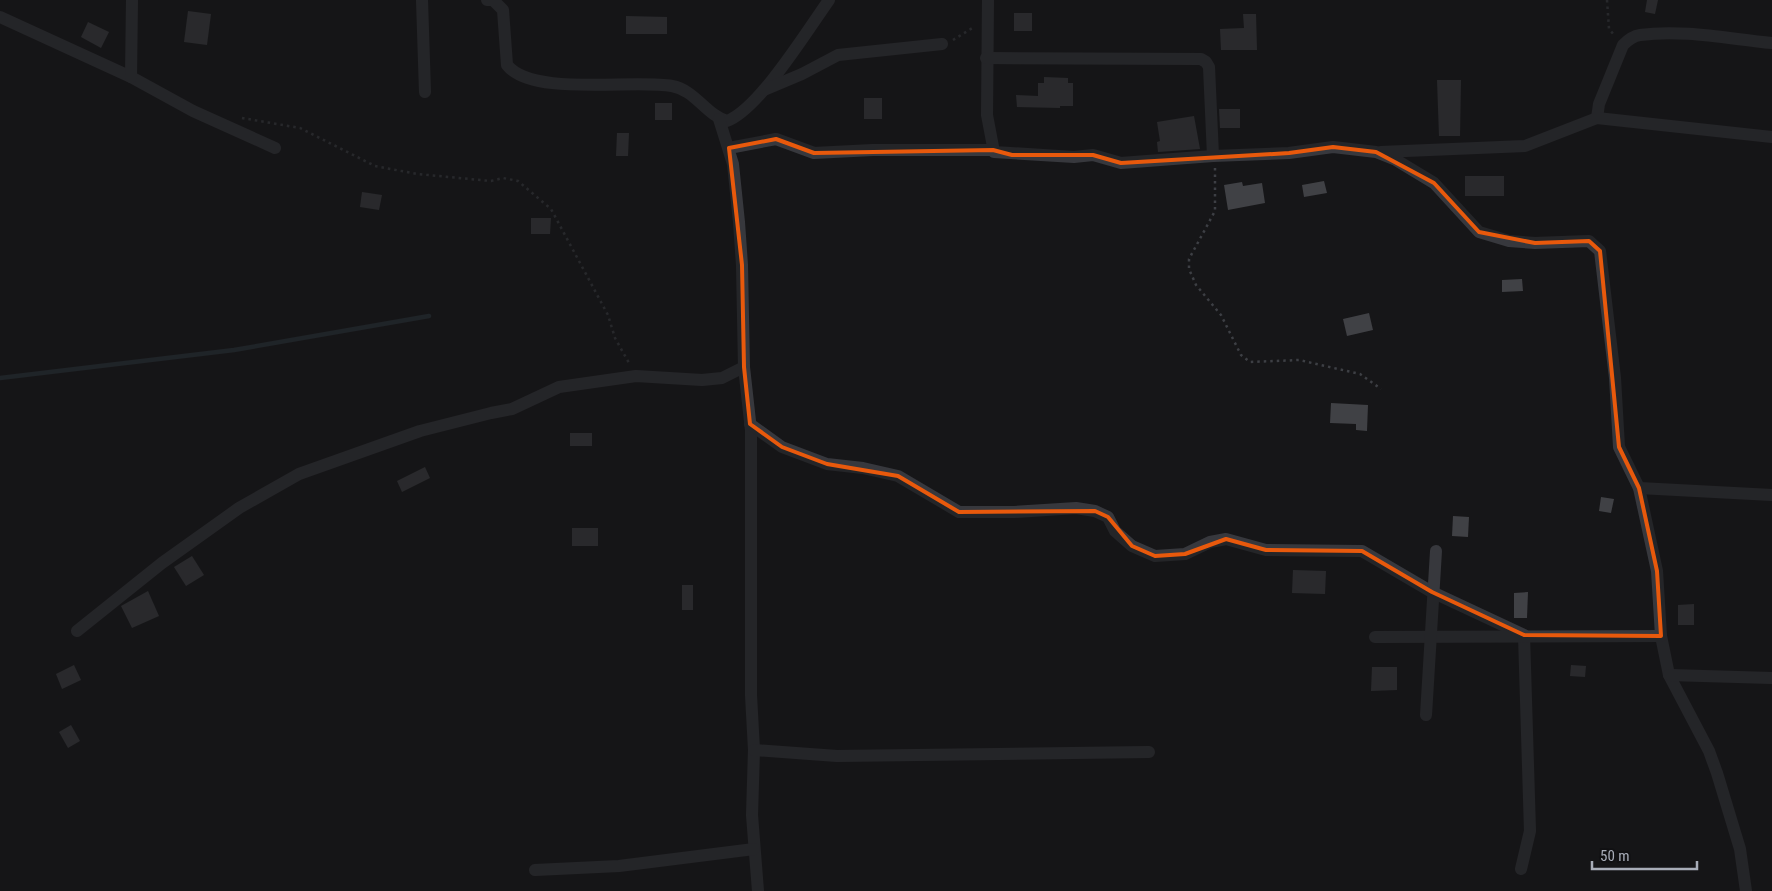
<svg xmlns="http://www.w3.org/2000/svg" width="1772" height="891" viewBox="0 0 1772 891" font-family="'Roboto Condensed',sans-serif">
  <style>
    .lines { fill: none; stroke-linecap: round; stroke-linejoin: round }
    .stream { stroke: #2c353c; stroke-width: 4.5 }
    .building { fill: #404145 }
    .path { stroke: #3d3f44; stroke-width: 2.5; stroke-dasharray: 2.5 4; stroke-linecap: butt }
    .minor { stroke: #37383d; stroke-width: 12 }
    .marked { fill: none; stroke: #e8590c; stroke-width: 4; stroke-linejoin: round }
  </style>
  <rect width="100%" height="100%" fill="#161618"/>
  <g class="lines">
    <!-- stream -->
    <path class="stream" d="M0 378 234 350 429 316"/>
  </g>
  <!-- building -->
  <g class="building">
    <path d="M1647 0H1658L1655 14 1645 12Z"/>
    <path d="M188 11 211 14 207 45 184 42Z"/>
    <rect x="1014" y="13" width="18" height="18"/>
    <path d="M1243 14H1256L1257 50H1221L1220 29 1244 28Z"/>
    <path d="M626 16 667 17V34H626Z"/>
    <path d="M88 22 109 32 101 48 81 37Z"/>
    <path d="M1044 77 1068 78V83H1073V106H1060V108L1017 107 1016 95 1038 96V83H1044Z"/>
    <path d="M1437 80H1461L1460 136H1439Z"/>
    <rect x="864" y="98" width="18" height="21"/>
    <rect x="655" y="103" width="17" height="17"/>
    <path d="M1219 109H1240V128H1220Z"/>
    <path d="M1194 116 1200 149 1158 152 1157 142 1160 141 1157 122Z"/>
    <path d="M617 133H629L628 156H616Z"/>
    <rect x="1465" y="176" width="39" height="20"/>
    <path d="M1324 181 1327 193 1304 197 1302 185Z"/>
    <path d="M1242 182 1243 186 1262 183 1265 203 1228 210 1224 185Z"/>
    <path d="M362 192 382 195 379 210 360 207Z"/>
    <path d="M531 218H551L550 234H531Z"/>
    <path d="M1522 279 1523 291 1502 292V280Z"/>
    <path d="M1369 313 1373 330 1347 336 1343 319Z"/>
    <path d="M1331 403 1368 405 1367 431 1356 430V424L1330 423Z"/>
    <rect x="570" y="433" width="22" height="13"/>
    <path d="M425 467 430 478 402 492 397 481Z"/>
    <path d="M1601 497 1614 499 1611 513 1599 511Z"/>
    <path d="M1453 516 1469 517 1468 537 1452 536Z"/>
    <rect x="572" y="528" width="26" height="18"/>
    <path d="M192 556 204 575 186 586 174 567Z"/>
    <path d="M1293 570 1326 571 1325 594 1292 593Z"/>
    <rect x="682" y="585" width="11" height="25"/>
    <path d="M148 591 159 616 132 628 121 606Z"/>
    <path d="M1528 592 1527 618H1514V593Z"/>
    <path d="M1694 604V625H1678V605Z"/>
    <path d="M74 665 81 680 62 689 56 674Z"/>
    <path d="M1571 665 1586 666 1585 677 1570 676Z"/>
    <path d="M1372 667H1397V690L1371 691Z"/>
    <path d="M71 725 80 741 68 748 59 732Z"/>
  </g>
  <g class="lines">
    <!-- path -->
    <g class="path">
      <path d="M1607 0 1609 29 1615 36"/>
      <path d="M953 40 974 27"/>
      <path d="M242 118 300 128 375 166 417 174 491 181 503 178 518 181 551 209 608 315 615 338 629 363"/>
      <path d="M1215 168V211L1189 259V269L1196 285 1221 315 1241 355 1250 362 1299 360 1360 374 1381 389"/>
    </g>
    <!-- minor -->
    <g class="minor">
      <path d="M422 0 425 92"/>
      <path d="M487 0H493L503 10 507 65C532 97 633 79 672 86 695 90 706 115 727 121 759 109 807 31 829 0"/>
      <path d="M988 0 987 115 994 152 1074 157 1093 155 1121 163 1213 156 1289 153 1333 147 1376 152 1396 160 1434 183 1479 232 1509 241 1535 243 1589 241 1600 251 1615 378 1619 447 1639 488 1657 571 1661 636 1669 675 1709 751 1717 773 1740 849 1746 891"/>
      <path d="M0 17 131 77 193 111 275 148"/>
      <path d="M986 58 1201 59 1206 62 1209 67 1213 156"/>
      <path d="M131 77 132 0"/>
      <path d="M764 90 802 74 838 55 942 44"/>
      <path d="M1597 118 1599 104 1623 45C1628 40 1633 36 1640 35 1683 29 1729 39 1772 43"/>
      <path d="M719 119 733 164 739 222 742 265 744 367 751 430V695L754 750 752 815 758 891"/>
      <path d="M729 148 776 139 814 153 873 150H993"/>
      <path d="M1381 152 1525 146 1597 118 1772 137"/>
      <path d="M750 424 782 447 827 464 863 468 898 476 959 512H1014L1076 508 1095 511 1108 517 1115 531 1132 546 1155 556 1185 554 1210 542 1226 539 1266 550 1362 551 1432 592 1524 635 1530 831 1521 869"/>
      <path d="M1639 488 1772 495"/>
      <path d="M77 631 162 563 239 508 299 474 420 431 491 413 512 409 559 387 636 376 702 380 722 378 744 367"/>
      <path d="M1375 637 1661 636"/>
      <path d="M1669 675 1772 678"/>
      <path d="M1426 715 1436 551"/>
      <path d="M754 750 837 756 1149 752"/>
      <path d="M535 870 619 866 754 849"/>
    </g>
  </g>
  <!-- marked area -->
  <path d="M0 0H1772V891H0ZM776 139 814 153 993 150 1012 155H1093L1121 163 1289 153 1333 147 1376 152 1434 183 1479 232 1535 243 1589 241 1600 251 1619 447 1639 488 1657 571 1661 636 1524 635 1432 592 1362 551 1266 550 1226 539 1185 554 1155 556 1132 546 1108 517 1095 511 959 512 898 476 827 464 782 447 750 424 744 367 742 265 729 148Z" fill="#161618" fill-opacity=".55" fill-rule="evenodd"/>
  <path class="marked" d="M776 139 814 153 993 150 1012 155H1093L1121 163 1289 153 1333 147 1376 152 1434 183 1479 232 1535 243 1589 241 1600 251 1619 447 1639 488 1657 571 1661 636 1524 635 1432 592 1362 551 1266 550 1226 539 1185 554 1155 556 1132 546 1108 517 1095 511 959 512 898 476 827 464 782 447 750 424 744 367 742 265 729 148Z"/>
  <!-- scale -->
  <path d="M1592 861v8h105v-8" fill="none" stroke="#a8adb8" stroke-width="2.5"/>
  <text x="1600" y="861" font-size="15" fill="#a8adb8" stroke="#111113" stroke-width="4" paint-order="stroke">50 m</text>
</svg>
